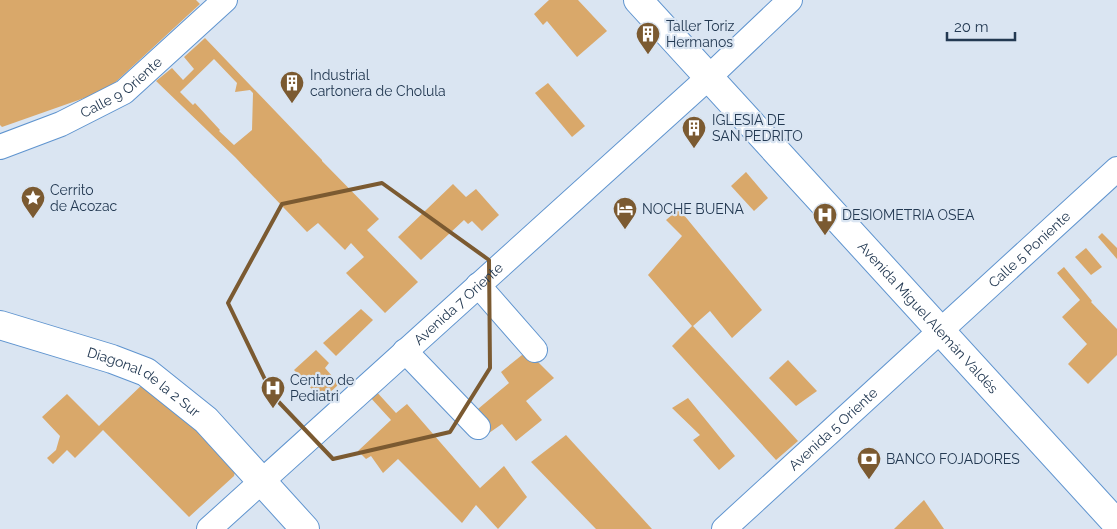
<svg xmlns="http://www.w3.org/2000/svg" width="1117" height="529" viewBox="0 0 1117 529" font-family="Raleway,sans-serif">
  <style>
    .green { fill: #d9a86a; fill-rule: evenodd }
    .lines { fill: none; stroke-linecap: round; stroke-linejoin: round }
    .street-casing { stroke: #5f94cf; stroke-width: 26 }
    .secondary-casing { stroke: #5f94cf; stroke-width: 30 }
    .street { stroke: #fff; stroke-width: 24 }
    .secondary { stroke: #fff; stroke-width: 28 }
    .marked { fill: none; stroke: #7b5a31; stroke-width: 4; stroke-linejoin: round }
    .labels { text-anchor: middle; stroke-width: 4.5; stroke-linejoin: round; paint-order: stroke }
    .poi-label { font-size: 14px; fill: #233952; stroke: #dae5f2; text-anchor: start }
    .street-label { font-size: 14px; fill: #233952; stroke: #dae5f2 }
  </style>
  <rect width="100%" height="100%" fill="#dae5f2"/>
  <!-- green -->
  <g class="green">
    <path d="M0 0H196L200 4 107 90 2 127 0 125Z"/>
    <path d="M549 0H578L607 31 577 57 547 21 543 25 534 14Z"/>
    <path d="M205 38 322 160V161L379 219 367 230 418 282 385 313 346 273 364 257 351 243 345 250 318 223 307 232 235 157 156 81 172 68 183 80 194 69 184 57ZM214 59 237 83 235 92 250 90 253 93 252 130 234 145 219 131 220 130 195 103 193 105 180 92Z"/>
    <path d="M548 83 585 126 572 137 535 93Z"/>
    <path d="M746 172 768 198 754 211 731 186Z"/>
    <path d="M453 184 466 197 476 189 499 215 482 231 472 221 468 224 464 220 421 260 398 237Z"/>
    <path d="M679 209 762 310 732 338 710 311 693 326 798 441 776 460 672 346 692 326 648 275 682 236 666 220Z"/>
    <path d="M1102 233 1117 248V259L1098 237Z"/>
    <path d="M1086 248 1102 267 1091 275 1075 257Z"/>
    <path d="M1064 267 1092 301 1091 302 1117 329V355L1088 384 1068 364 1087 344 1062 317 1080 300 1057 273Z"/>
    <path d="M361 309 373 320 336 356 323 343Z"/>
    <path d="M316 350 329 363 325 368 339 384 322 400 294 370Z"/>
    <path d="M527 351 554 378 526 401 542 420 516 441 502 424 489 433 472 414 509 383 501 372Z"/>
    <path d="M788 360 817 391 796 406 769 378Z"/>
    <path d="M145 382 169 397 236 468 234 476 189 517 103 430 75 458 67 450 53 464 47 458 56 450 60 436 42 417 67 394 99 426Z"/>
    <path d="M374 389 396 413 407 404 480 488 504 466 527 497 498 529 476 505 462 523 398 459 383 473 371 456 366 459 358 451 391 420 369 396Z"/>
    <path d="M688 398 735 456 719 470 693 440 700 435 672 408Z"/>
    <path d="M566 435 652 529H596L531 462Z"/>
    <path d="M924 500 944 529H894Z"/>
  </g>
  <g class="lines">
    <defs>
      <g id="street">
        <path id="s1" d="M0 147 61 124 124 92 225 0"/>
        <path d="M478 285 535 350"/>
        <path d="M405 351 478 427"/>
        <path id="s2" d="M209 529 708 78 790 0"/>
        <path id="s3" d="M724 529 1117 169"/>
      </g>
      <g id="secondary">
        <path id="s4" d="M638 0 1117 524"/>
        <path id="s5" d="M0 325 112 359 146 372 206 420 305 529"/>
      </g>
    </defs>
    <!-- street casing -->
    <use href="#street" class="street-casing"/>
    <!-- secondary casing -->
    <use href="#secondary" class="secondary-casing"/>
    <!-- street -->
    <use href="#street" class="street"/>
    <!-- secondary -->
    <use href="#secondary" class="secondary"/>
  </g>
  <!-- marked area -->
  <path class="marked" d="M382 183 489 260 490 368 450 432 333 459 273 396 228 303 282 204Z"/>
  <!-- icons -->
  <defs>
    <symbol id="building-pin" viewBox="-11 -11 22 30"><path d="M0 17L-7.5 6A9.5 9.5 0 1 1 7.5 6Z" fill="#7b5a31" stroke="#dae5f2"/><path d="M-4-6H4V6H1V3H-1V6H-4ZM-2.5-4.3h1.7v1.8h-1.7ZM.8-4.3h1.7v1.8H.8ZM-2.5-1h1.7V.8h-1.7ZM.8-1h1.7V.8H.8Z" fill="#fff"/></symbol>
    <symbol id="sight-pin" viewBox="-11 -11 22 30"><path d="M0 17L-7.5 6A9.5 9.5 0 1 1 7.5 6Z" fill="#7b5a31" stroke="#dae5f2"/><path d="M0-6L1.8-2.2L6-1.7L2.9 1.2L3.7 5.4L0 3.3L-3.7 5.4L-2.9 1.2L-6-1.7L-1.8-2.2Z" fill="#fff"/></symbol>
    <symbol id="hotel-pin" viewBox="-11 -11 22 30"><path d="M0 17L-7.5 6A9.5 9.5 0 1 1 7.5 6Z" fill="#7b5a31" stroke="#dae5f2"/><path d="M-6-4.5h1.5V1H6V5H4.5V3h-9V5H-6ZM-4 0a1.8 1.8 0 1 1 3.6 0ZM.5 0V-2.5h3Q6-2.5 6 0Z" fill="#fff"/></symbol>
    <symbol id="hospital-pin" viewBox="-11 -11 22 30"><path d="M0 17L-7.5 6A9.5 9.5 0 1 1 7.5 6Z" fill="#7b5a31" stroke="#dae5f2"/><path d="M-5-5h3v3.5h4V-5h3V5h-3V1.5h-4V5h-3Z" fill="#fff"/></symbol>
    <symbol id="bank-pin" viewBox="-11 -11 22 30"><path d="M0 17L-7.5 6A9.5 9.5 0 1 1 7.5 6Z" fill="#7b5a31" stroke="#dae5f2"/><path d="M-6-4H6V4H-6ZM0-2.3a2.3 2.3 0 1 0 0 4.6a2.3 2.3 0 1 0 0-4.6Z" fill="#fff"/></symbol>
  </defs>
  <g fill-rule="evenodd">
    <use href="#building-pin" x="634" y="20" width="28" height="38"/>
    <use href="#building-pin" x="278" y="69" width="28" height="38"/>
    <use href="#building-pin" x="680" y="114" width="28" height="38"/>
    <use href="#sight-pin" x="19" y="184" width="28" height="38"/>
    <use href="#hotel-pin" x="611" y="195" width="28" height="38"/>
    <use href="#hospital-pin" x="811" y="201" width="28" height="38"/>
    <use href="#hospital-pin" x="259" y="374" width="28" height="38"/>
    <use href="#bank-pin" x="855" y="445" width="28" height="38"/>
  </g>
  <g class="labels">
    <!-- poi labels -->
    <g class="poi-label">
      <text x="666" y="31">Taller Toriz<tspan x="666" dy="16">Hermanos</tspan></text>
      <text x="310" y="80">Industrial<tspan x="310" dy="16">cartonera de Cholula</tspan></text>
      <text x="712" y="125">IGLESIA DE<tspan x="712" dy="16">SAN PEDRITO</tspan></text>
      <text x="50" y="195">Cerrito<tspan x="50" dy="16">de Acozac</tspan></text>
      <text x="642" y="214">NOCHE BUENA</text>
      <text x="842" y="220">DESIOMETRIA OSEA</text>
      <text x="290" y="385">Centro de<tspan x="290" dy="16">Pediatri</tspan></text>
      <text x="886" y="464">BANCO FOJADORES</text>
    </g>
    <!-- street labels -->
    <g class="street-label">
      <text dy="5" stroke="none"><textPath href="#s1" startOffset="136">Calle 9 Oriente</textPath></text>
      <text dy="5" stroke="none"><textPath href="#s3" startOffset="414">Calle 5 Poniente</textPath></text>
      <text dy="5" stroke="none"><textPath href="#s2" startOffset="336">Avenida 7 Oriente</textPath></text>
      <text dy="5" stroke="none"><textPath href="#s4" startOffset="430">Avenida Miguel Alemán Valdés</textPath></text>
      <text dy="5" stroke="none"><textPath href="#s5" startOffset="156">Diagonal de la 2 Sur</textPath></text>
      <text dy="5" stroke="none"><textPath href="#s3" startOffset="148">Avenida 5 Oriente</textPath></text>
    </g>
  </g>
  <!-- scale -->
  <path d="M947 32v8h68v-8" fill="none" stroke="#233952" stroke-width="2.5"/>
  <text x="954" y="32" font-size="15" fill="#233952" stroke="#dae5f2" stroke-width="4" paint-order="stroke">20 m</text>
</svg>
